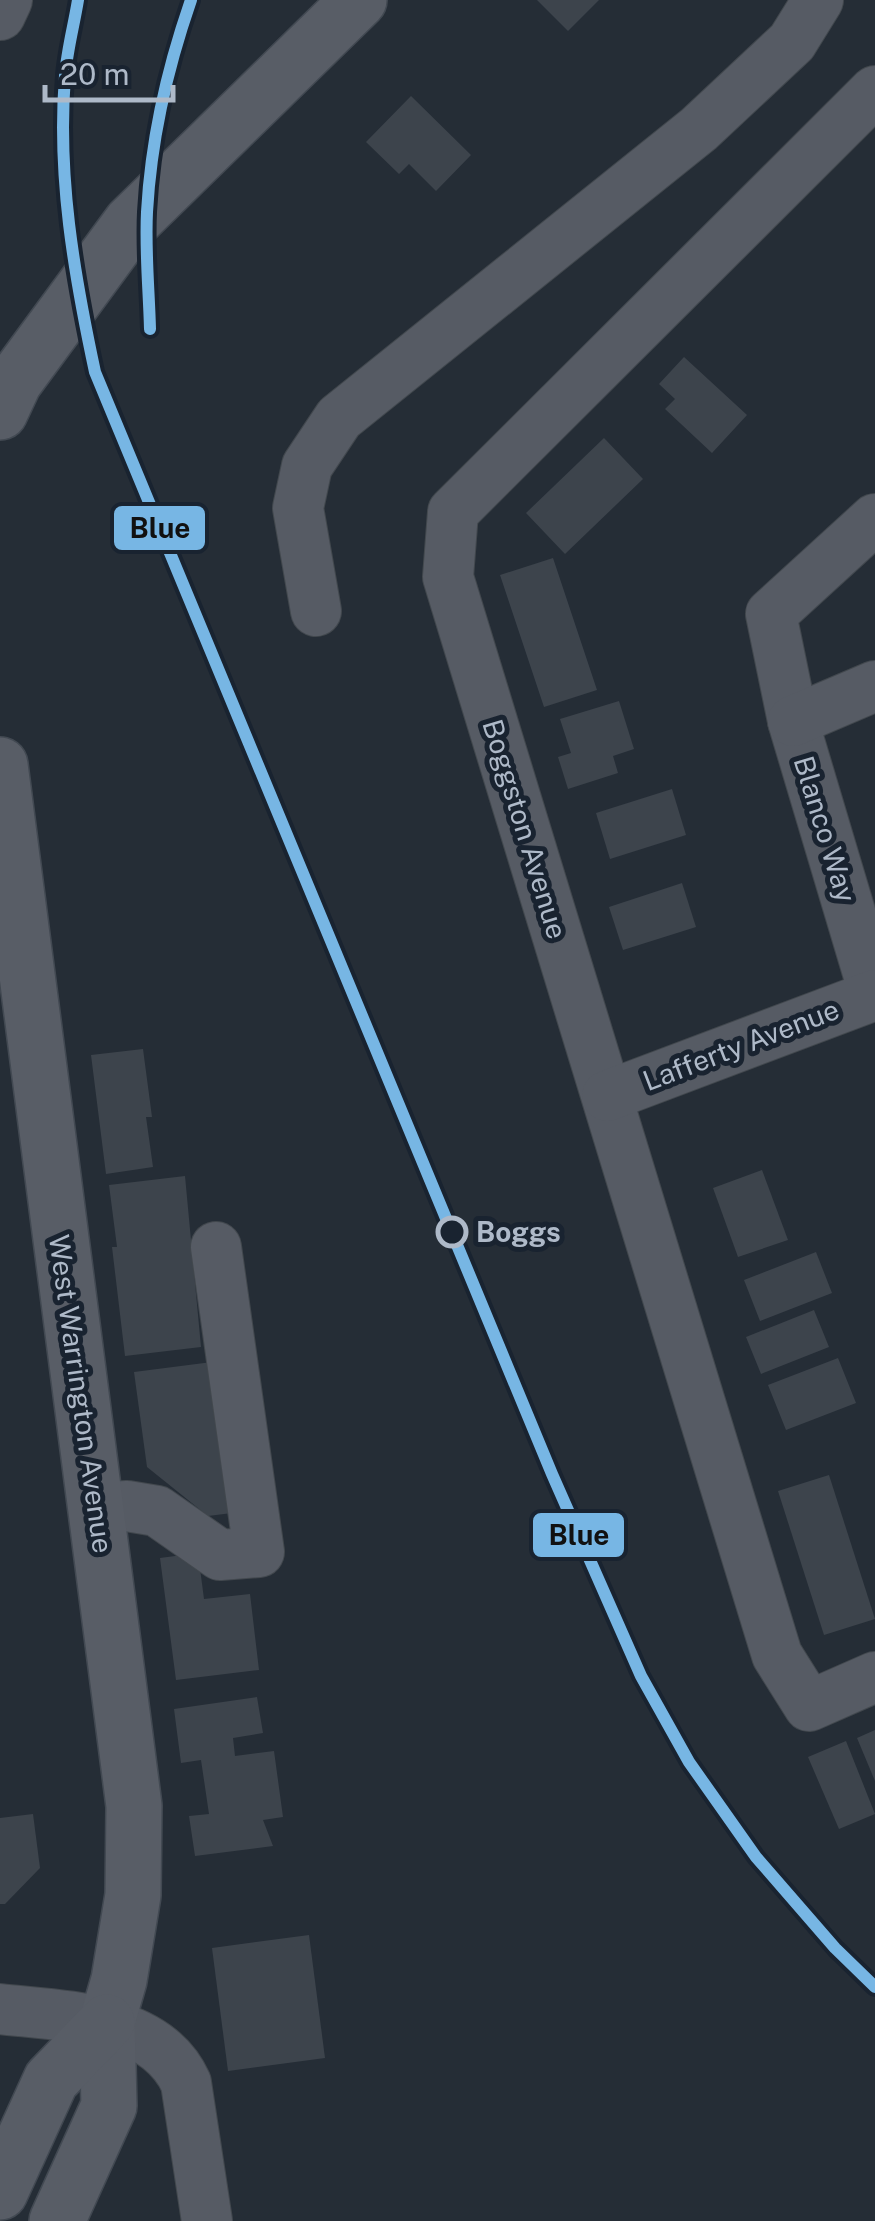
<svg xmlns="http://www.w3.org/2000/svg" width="875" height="2221" viewBox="0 0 875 2221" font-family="'Public Sans',sans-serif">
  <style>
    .building { fill: #3d444c }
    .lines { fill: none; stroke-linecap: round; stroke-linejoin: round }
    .minor-casing { stroke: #42484e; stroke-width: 52 }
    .major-casing { stroke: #424952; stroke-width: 58 }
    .minor { stroke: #565b64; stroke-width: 50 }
    .major { stroke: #585d66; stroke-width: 55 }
    .rail-1-casing { stroke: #192330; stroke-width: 20 }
    .rail-1 { stroke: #77b6e4; stroke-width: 12 }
    .stop-dot { fill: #192330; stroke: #aeb9c8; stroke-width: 5 }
    .labels { text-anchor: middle; stroke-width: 10; stroke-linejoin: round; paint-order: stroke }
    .street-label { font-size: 28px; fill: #aeb9c8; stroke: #192330 }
    .stop-label { font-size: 28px; font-weight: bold; fill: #aeb9c8; stroke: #192330; text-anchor: start }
    .line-badge { stroke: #192330; stroke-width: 4 }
    .pale-badge-label { font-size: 28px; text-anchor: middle; font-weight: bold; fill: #111 }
  </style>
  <rect width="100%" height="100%" fill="#252d36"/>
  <!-- building -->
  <g class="building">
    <path d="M537 0H599L568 31Z"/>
    <path d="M411 96 471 155 436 191 409 164 399 174 366 142Z"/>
    <path d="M684 357 747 415 712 453 665 409 675 399 659 384Z"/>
    <path d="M604 438 643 479 565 554 526 513Z"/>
    <path d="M553 558 597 690 544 707 500 575Z"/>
    <path d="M619 701 634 749 613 756 618 773 568 789 558 757 571 753 560 719Z"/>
    <path d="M672 789 686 835 610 859 596 813Z"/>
    <path d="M682 883 696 927 623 950 609 907Z"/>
    <path d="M143 1049 152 1117H146L153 1167 106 1174 91 1055Z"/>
    <path d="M762 1170 788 1240 738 1257 713 1188Z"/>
    <path d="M185 1176 201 1347 125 1356 112 1247H117L109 1185Z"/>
    <path d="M816 1252 832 1293 760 1321 744 1280Z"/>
    <path d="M814 1310 829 1347 761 1374 746 1337Z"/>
    <path d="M838 1358 856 1403 786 1430 768 1385Z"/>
    <path d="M212 1362 232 1513 208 1516 147 1467 134 1372Z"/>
    <path d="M829 1475 875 1619 824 1635 778 1491Z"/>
    <path d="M198 1553 204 1599 250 1594 259 1670 176 1680 160 1558Z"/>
    <path d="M257 1697 263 1733 233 1738 235 1756 274 1751 283 1817 263 1820 273 1846 195 1856 189 1816 209 1814 201 1760 181 1763 174 1709Z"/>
    <path d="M875 1730V1781L857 1738Z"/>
    <path d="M846 1741 875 1814 839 1829 808 1757Z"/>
    <path d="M33 1814 40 1868 5 1904H0V1818Z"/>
    <path d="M309 1935 325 2058 228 2071 212 1948Z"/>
  </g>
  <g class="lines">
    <defs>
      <g id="minor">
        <path d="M0 15 7 0"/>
        <path d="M875 91 453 512 448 577 777 1655 809 1706 875 1677"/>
        <path d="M875 519 771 614 793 721 875 996"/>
        <path d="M316 611 298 508 307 466 339 418 699 129 792 42 818 0"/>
        <path d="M793 721 875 686"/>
        <path d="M607 1096 875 995"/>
        <path d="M97 1508 127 1506 157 1511 220 1555 259 1552 216 1247"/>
        <path d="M0 2009C63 2016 156 2016 186 2083L207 2221"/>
      </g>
      <g id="major">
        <path d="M0 412 14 382 131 223 359 0"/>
        <path d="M0 765 134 1806 133 1895 119 1980 107 2022 109 2106 57 2221"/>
        <path d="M0 2192 51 2080 107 2022"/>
      </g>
    </defs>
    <!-- minor casing -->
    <use href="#minor" class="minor-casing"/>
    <!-- major casing -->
    <use href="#major" class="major-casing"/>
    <!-- minor -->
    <use href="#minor" class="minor"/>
    <!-- major -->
    <use href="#major" class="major"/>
    <defs>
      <g id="rail-1">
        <path d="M78 0C74 25 67 50 65 76 57 176 74 274 95 372L552 1474 641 1676 689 1762 756 1857 835 1948 875 1987"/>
        <path d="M150 329C149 290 145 251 147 212 151 139 167 69 191 0"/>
      </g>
    </defs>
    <!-- rail-1 casing -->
    <use href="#rail-1" class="rail-1-casing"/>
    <!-- rail-1 -->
    <use href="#rail-1" class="rail-1"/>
  </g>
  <!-- markers -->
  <circle class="stop-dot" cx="452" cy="1232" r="14"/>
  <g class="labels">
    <!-- street labels -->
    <g class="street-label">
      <text transform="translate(525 829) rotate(73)" y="10">Boggston Avenue</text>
      <text transform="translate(825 829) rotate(73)" y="10">Blanco Way</text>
      <text transform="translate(741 1045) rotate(-21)" y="10">Lafferty Avenue</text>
      <text transform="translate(81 1394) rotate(82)" y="10">West Warrington Avenue</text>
    </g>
    <!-- stop labels -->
    <g class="stop-label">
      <text x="476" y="1242">Boggs</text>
    </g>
  </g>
  <g class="line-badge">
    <rect x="112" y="504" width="95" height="48" rx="10" fill="#77b6e4"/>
    <rect x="531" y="1511" width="95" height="48" rx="10" fill="#77b6e4"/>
  </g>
  <g class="pale-badge-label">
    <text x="160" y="538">Blue</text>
    <text x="579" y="1545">Blue</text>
  </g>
  <!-- scale -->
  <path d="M45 85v15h128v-15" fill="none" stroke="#aeb9c8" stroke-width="5"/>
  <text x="60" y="85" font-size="30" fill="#aeb9c8" stroke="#192330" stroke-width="8" paint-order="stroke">20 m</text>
</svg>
